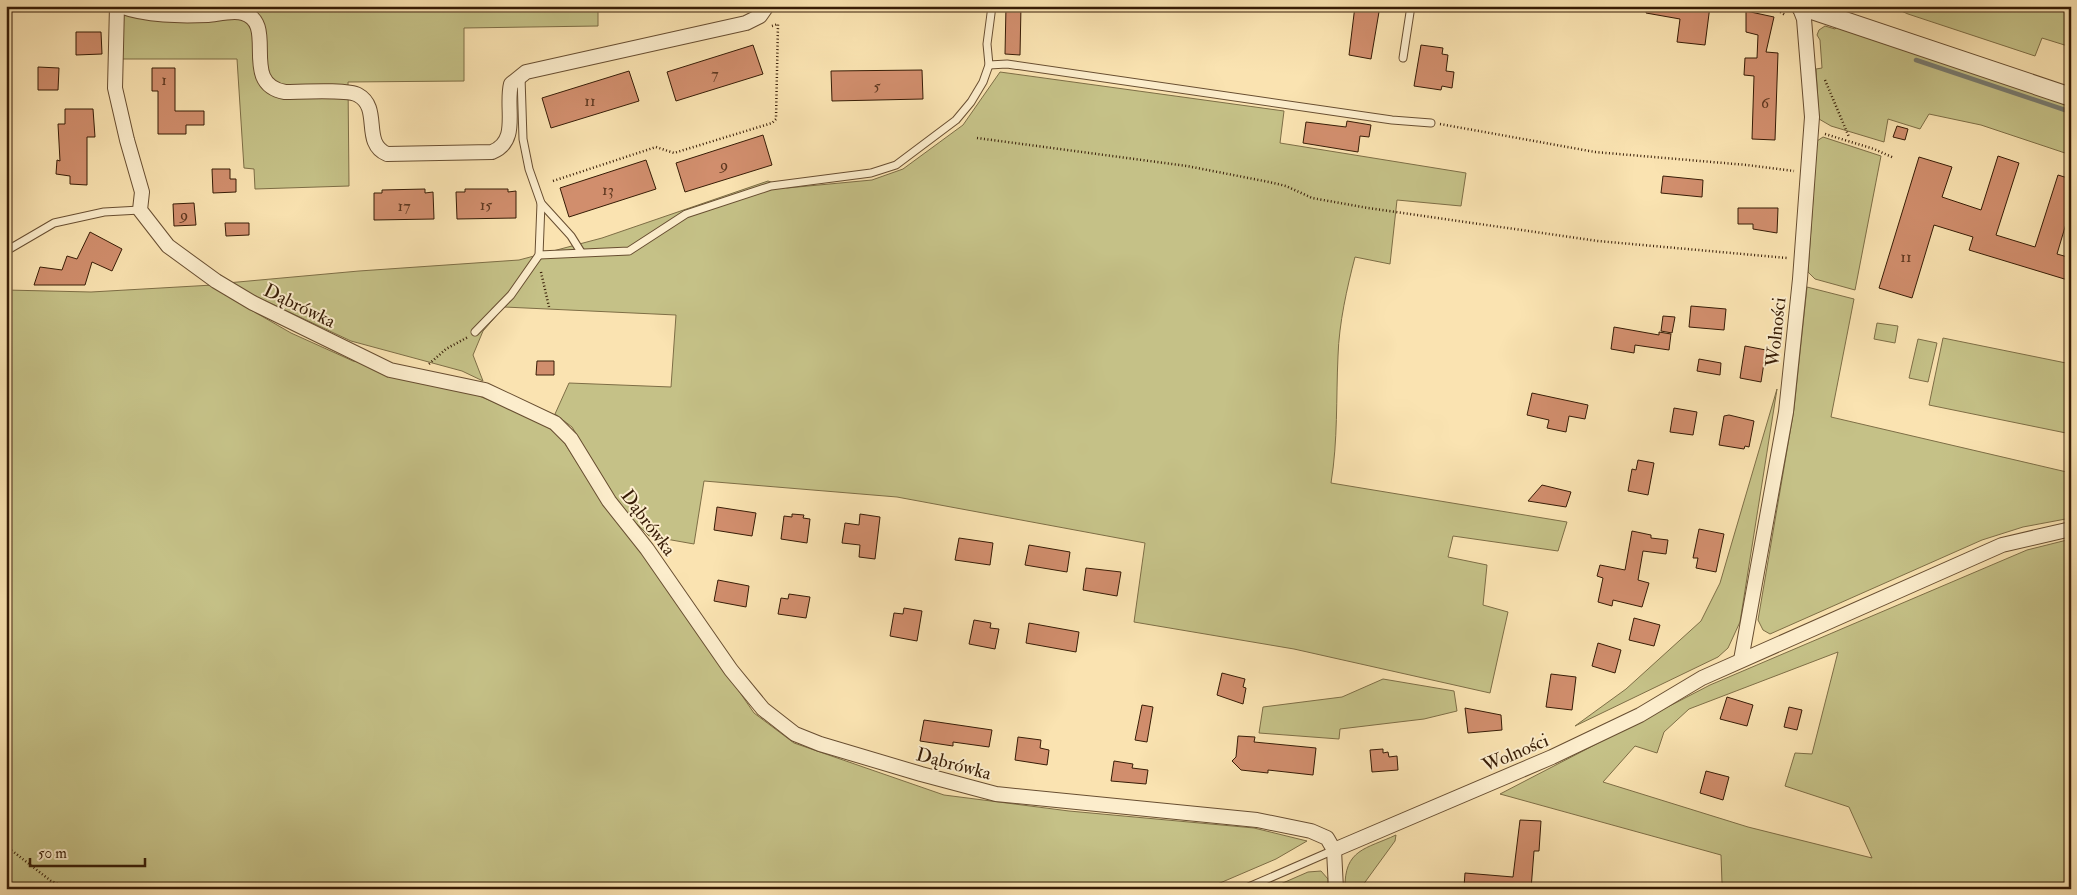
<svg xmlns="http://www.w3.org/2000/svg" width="2077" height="895" viewBox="0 0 2077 895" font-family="'IM FELL Double Pica',serif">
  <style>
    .green { fill: #c5c187; stroke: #7e6e46; fill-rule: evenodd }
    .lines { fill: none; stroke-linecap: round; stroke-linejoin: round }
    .stream { stroke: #787b70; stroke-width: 4.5 }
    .building { fill: #d18e6d; stroke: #371c06 }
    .service-casing { stroke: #684e31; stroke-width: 9 }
    .minor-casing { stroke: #684e31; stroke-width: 16 }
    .tertiary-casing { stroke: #684e31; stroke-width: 20 }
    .path { stroke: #371c06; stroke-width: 2.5; stroke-dasharray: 1 2.5; stroke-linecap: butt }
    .service { stroke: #fcedcc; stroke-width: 7 }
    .minor { stroke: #fcedcc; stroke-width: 14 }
    .tertiary { stroke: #fcedcc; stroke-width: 18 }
    .labels { text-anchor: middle; stroke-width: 4; stroke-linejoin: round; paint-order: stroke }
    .number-label { font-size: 16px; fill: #5e3820 }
    .street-label { font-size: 19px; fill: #371c06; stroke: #fcedcc }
  </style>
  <rect width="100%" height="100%" fill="#fae3b1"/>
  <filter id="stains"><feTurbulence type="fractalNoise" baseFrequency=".004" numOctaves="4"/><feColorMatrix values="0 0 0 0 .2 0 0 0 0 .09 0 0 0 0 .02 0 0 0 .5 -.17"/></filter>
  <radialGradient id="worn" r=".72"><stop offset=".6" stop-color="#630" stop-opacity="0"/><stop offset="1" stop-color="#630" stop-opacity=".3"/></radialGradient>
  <!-- green -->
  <g class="green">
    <path d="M123 6H598V26L464 28V81L348 82 349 186 255 189 254 169 244 168 237 59H121Z"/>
    <path d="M1890 6H2071V47L2042 38 2035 56 1908 14Z"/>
    <path d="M1825 26 1835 29 1837 27 2071 105V155L1981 125 1929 114 1920 129 1888 119 1884 142 1831 126 1819 119 1816 69 1822 68 1820 40 1817 35 1819 30Z"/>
    <path d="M1000 72 1284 111 1280 143 1466 173 1461 206 1397 200 1390 264 1355 257C1347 288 1339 323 1338 356 1336 399 1338 440 1331 483L1567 522 1558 551 1453 536 1448 557 1487 565 1483 605 1508 612 1490 693 1294 649 1134 622 1145 543 897 497 704 481 694 544 649 536 623 510 572 427 555 414 569 383 671 387 676 315 504 307 483 331 473 355 483 381 462 371 351 341 227 283 359 271 519 260 602 238 768 181 787 188 872 180 903 169 963 125Z"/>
    <path d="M1823 137 1881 156 1855 290 1815 279 1808 272 1817 141Z"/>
    <path d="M213 285 232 299 291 333 353 361 429 375 539 421 560 436 592 486 679 604 754 713 794 743 944 795 1069 811 1254 828 1307 841 1276 859 1206 889H6V290L91 292Z"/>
    <path d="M1807 287 1854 299 1831 417 2071 473V518L2023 527 1982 540 1770 634 1763 630 1758 620 1794 409Z"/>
    <path d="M1877 323 1898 326 1895 343 1874 339Z"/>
    <path d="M1943 338 2071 364V411L2066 433 1929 405Z"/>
    <path d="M1918 339 1937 343 1928 382 1909 378Z"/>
    <path d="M1777 389 1740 622 1728 648 1718 657 1575 726 1626 689 1701 621 1720 583Z"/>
    <path d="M2071 539V889H1742L1722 883 1721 855 1500 794 1710 685 2027 550ZM1838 652 1812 754 1795 753 1785 786 1849 807 1872 858 1748 827 1603 782 1635 746 1657 753 1664 732 1689 709Z"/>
    <path d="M1383 679 1454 691 1457 711 1424 719 1340 729 1339 739 1259 733 1263 707 1342 697Z"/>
    <path d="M1396 835 1395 841 1360 889H1345C1344 849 1366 849 1396 835Z"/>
    <path d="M1321 871 1328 879V889H1269L1308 872Z"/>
  </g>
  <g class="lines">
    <!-- stream -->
    <path class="stream" d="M1916 60 2071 112"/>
  </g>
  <!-- building -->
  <g class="building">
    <path d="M1006 6H1021L1020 55 1005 54Z"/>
    <path d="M1355 6H1380L1371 59 1349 55Z"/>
    <path d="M1647 6H1710L1705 45 1677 42 1680 19 1646 13Z"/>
    <path d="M1746 11 1774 17 1766 52 1778 53 1775 140 1752 139 1754 76 1744 75 1745 58H1757L1758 35 1746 32Z"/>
    <path d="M76 32H101L102 54 76 55Z"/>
    <path d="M753 45 763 74 676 101 667 72Z"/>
    <path d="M1421 45 1443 48 1442 54 1448 55 1446 71 1454 72 1452 88 1442 86 1441 90 1414 86Z"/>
    <path d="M38 67 59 68 58 90H38Z"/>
    <path d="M152 68H175V111H204V125H186V134H158V91H152Z"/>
    <path d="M922 70 923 99 832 101 831 71Z"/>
    <path d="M629 71 639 101 551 128 542 98Z"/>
    <path d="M65 109H93L95 137H87V185L70 184V176L56 174 57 160 60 161 58 124H65Z"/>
    <path d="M1347 121 1371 125 1369 137 1360 136 1358 152 1303 143 1306 122 1346 127Z"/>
    <path d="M1897 126 1908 129 1905 140 1893 137Z"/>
    <path d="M763 135 772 165 685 192 676 163Z"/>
    <path d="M1998 156 2019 163 1996 235 2035 247 2058 175 2071 179V207L2057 254 2071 258V281L1969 250 1973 237 1934 225 1912 298 1879 288 1919 157 1952 167 1942 197 1981 210Z"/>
    <path d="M646 160 656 189 569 217 560 188Z"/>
    <path d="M212 169H230V179H236V192L213 193Z"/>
    <path d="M1663 176 1703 180 1702 197 1661 193Z"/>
    <path d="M425 189V193L433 192 434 219 374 220V193H382V190Z"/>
    <path d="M465 189H508V192L516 191V218L457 219 456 192H465Z"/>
    <path d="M194 203 196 225 174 226 173 204Z"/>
    <path d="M1738 208H1778L1777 233 1753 229V224H1738Z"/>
    <path d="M225 223H249V235L226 236Z"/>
    <path d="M90 232 122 249 112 271 92 262 85 285H34L40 267 62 270 67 256 77 259Z"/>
    <path d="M1691 306 1726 309 1724 330 1689 327Z"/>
    <path d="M1663 316 1675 317 1672 333 1661 331Z"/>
    <path d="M1614 327 1659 335V332L1671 334 1669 350 1635 345 1634 353 1611 349Z"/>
    <path d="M1745 346 1766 350 1761 382 1740 378Z"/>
    <path d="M1699 359 1721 363 1720 375 1697 371Z"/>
    <path d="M537 361H554V375H536Z"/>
    <path d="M1532 393 1588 405 1585 419 1569 416 1566 432 1547 428 1549 420 1527 415Z"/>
    <path d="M1674 408 1697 412 1693 435 1670 432Z"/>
    <path d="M1729 415 1754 421 1749 447 1745 446 1744 449 1719 445 1724 416Z"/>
    <path d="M1638 460 1654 463 1648 495 1628 491 1632 469 1636 470Z"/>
    <path d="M1542 485 1571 492 1566 507 1528 501Z"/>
    <path d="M717 507 756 513 752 536 714 530Z"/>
    <path d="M792 514 804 515 803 518 810 519 807 543 781 539 784 516 792 517Z"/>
    <path d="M860 514 880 517 875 559 859 557 860 545 842 543 845 523 859 525Z"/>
    <path d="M1699 529 1724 534 1716 572 1696 568 1698 558H1693Z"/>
    <path d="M1632 531 1651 535V538L1668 540 1666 554 1643 551 1638 580 1649 583 1642 607 1613 600 1612 606 1598 602 1603 578 1597 576 1600 565 1625 570Z"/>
    <path d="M959 538 993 543 990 565 955 560Z"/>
    <path d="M1029 545 1070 552 1067 572 1025 565Z"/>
    <path d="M1086 568 1121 572 1117 596 1083 590Z"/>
    <path d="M718 580 749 586 746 607 714 601Z"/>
    <path d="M789 594 810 597 806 618 778 614 781 598 788 599Z"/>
    <path d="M904 608 922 611 917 641 890 636 894 613 903 614Z"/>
    <path d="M1634 618 1660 625 1654 646 1629 640Z"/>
    <path d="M974 620 991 623 990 628 999 629 995 649 969 644Z"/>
    <path d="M1029 623 1079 632 1076 652 1026 643Z"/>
    <path d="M1598 643 1621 650 1615 673 1592 666Z"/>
    <path d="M1222 673 1245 679 1243 687 1246 688 1243 704 1217 695Z"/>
    <path d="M1551 674 1576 677 1572 710 1546 707Z"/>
    <path d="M1727 697 1753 705 1747 726 1720 719Z"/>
    <path d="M1142 705 1153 707 1147 742 1135 740Z"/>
    <path d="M1789 707 1802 710 1797 730 1784 727Z"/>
    <path d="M1465 708 1501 715 1502 730 1468 733Z"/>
    <path d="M924 720 992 730 989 747 953 742V746L920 741Z"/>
    <path d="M1238 736 1255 737 1254 742 1316 748 1313 775 1268 770V773L1241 770 1232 761 1236 757Z"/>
    <path d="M1018 737 1041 740 1040 748 1049 750 1047 765 1015 760Z"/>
    <path d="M1383 749V753L1388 752 1389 757 1397 756 1398 770 1372 772 1370 750Z"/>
    <path d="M1114 761 1133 764 1132 768 1148 770 1146 784 1111 781Z"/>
    <path d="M1706 771 1729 777 1723 800 1700 793Z"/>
    <path d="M1520 820 1541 821 1539 851H1534L1531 889 1464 887 1465 873 1513 877Z"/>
  </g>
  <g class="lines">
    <defs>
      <g id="service">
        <path d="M1403 58 1411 6"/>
        <path d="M989 65 1007 64 1392 120 1431 123"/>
        <path d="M521 77 523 139 529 169 541 203 571 236 581 252"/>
        <path d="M6 251 54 223 104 212 140 210"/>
        <path d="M539 255 629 251 686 214 771 186 871 173 896 165 956 120 971 102 983 82 989 65 987 44 992 6"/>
        <path d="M475 332 511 295 539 255 541 203"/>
        <path d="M1244 889 1334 850"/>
      </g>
      <g id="minor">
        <path d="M117 6 115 88 127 140 142 192 140 210 168 246 216 281 253 303 390 370 485 390 555 423 571 439 609 501 647 549 731 670 763 709 795 734 820 744 921 774 996 794 1257 820 1311 831 1327 838 1334 850 1336 889"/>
        <path d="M120 6C147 16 180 16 208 15 218 14 233 10 243 13 279 23 238 84 285 92 300 92 347 89 358 95 382 108 361 143 387 154L492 152C520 141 505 108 511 84L526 72 746 23 760 16 767 6"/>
        <path d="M1741 660 1786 412 1800 279 1812 117 1804 19 1799 6"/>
        <path d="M1334 850 1552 757 1640 715 1702 678 2002 545 2071 529"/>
      </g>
      <path id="tertiary" d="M1800 6 2071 97"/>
    </defs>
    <!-- service casing -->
    <use href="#service" class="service-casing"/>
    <!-- minor casing -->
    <use href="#minor" class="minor-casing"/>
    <!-- tertiary casing -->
    <use href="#tertiary" class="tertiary-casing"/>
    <!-- path -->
    <g class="path">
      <path d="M1764 6 1776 9 1785 15"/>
      <path d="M6 9 11 6"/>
      <path d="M1825 80 1849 137"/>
      <path d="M1440 124 1595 152 1747 165 1794 171"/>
      <path d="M1825 134 1874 149 1894 158"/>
      <path d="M977 138 1187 166 1269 182 1286 186 1312 198 1368 208 1598 241 1787 258"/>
      <path d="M553 181 656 147 674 153 772 123 776 119 778 24 772 26"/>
      <path d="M541 272 549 307"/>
      <path d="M429 364 446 349 468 337"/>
      <path d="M6 846 51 881 69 889"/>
    </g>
    <!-- service -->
    <use href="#service" class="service"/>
    <!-- minor -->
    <use href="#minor" class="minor"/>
    <!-- tertiary -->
    <use href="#tertiary" class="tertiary"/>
  </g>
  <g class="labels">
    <!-- number labels -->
    <g class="number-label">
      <text x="715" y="79">7</text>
      <text x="164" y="85">1</text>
      <text x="877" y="91">5</text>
      <text x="590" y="106">11</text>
      <text x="1765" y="108">6</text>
      <text x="724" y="170">9</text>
      <text x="608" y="195">13</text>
      <text x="486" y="210">15</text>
      <text x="404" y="211">17</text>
      <text x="184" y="220">9</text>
      <text x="1906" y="262">11</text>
    </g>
    <!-- street labels -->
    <g class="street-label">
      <text transform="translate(300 305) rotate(26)" y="7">Dąbrówka</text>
      <text transform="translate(1775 332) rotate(-84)" y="7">Wolności</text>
      <text transform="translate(649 522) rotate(53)" y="7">Dąbrówka</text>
      <text transform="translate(1515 752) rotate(-23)" y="7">Wolności</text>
      <text transform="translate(954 763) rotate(15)" y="7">Dąbrówka</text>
    </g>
  </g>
  <!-- margin -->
  <rect width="2077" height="895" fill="none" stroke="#fae3b1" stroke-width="25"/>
  <rect x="8" y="8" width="2062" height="880" fill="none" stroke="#371c06" stroke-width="2.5"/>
  <rect x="12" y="12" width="2052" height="870" fill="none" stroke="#371c06"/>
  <!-- scale -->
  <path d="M30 858v8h115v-8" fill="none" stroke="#371c06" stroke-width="2.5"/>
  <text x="38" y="858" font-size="15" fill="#371c06" stroke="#fcedcc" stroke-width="4" paint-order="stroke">50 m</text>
  <rect width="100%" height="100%" filter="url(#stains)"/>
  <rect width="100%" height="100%" fill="url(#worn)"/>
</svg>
